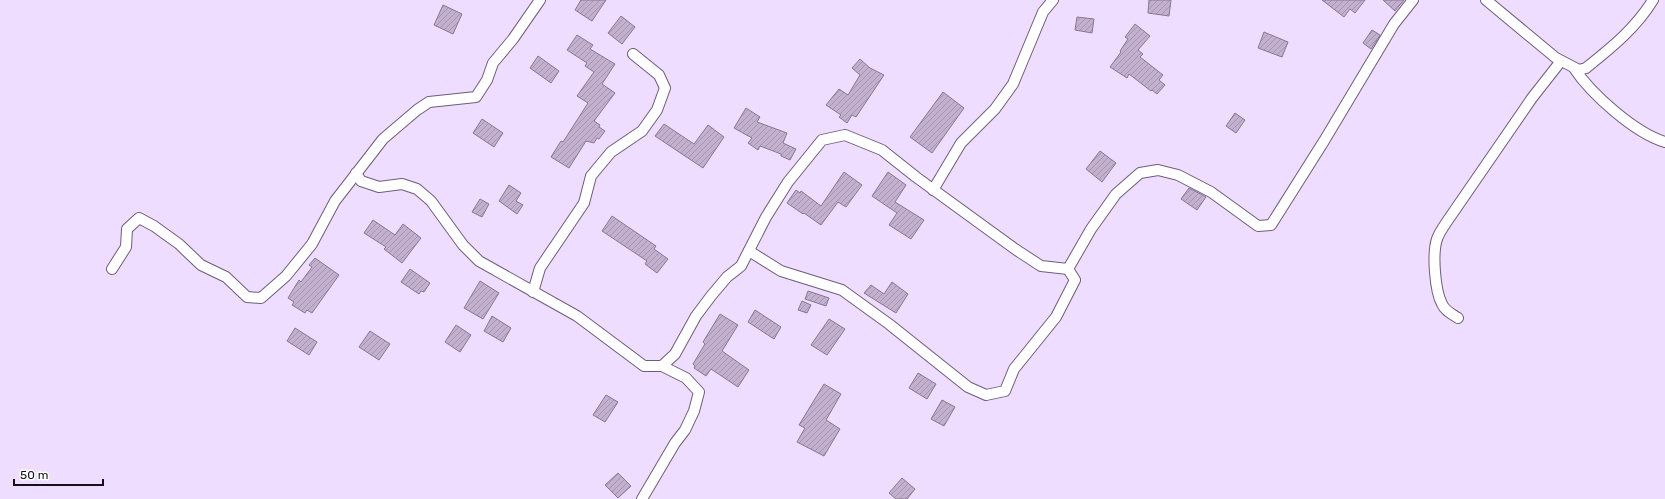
<svg xmlns="http://www.w3.org/2000/svg" width="1665" height="499" viewBox="0 0 1665 499" font-family="Rubik,sans-serif">
  <style>
    .building { fill: url(#building-hatch); stroke: #897693 }
    .lines { fill: none; stroke-linecap: round; stroke-linejoin: round }
    .street-casing { stroke: #6d5d7b; stroke-width: 12 }
    .street { stroke: #fff; stroke-width: 10 }
  </style>
  <defs>
    <pattern id="building-hatch" width="6" height="6" patternUnits="userSpaceOnUse"><rect width="6" height="6" fill="#c3afce"/><path d="M-1 1l2-2M0 6l6-6M5 7l2-2" fill="none" stroke="#a795b0"/></pattern>
  </defs>
  <rect width="100%" height="100%" fill="#eeddfe"/>
  <!-- building -->
  <g class="building">
    <path d="M581 0H606L592 21 575 10Z"/>
    <path d="M1149 0H1171L1169 16 1148 13Z"/>
    <path d="M1322 0H1365L1355 13 1350 9 1344 17Z"/>
    <path d="M1383 0H1404L1395 11Z"/>
    <path d="M443 5 462 14 453 34 434 25Z"/>
    <path d="M621 16 635 27 622 44 608 33Z"/>
    <path d="M1077 17 1094 19 1092 33 1075 30Z"/>
    <path d="M1135 24 1150 36 1138 50 1143 54 1140 57 1163 75 1159 80 1165 85 1157 94 1152 90 1151 91 1129 74 1127 78 1110 67 1121 52 1120 51 1128 39 1125 37Z"/>
    <path d="M1372 30 1380 35 1371 49 1363 43Z"/>
    <path d="M1264 32 1288 42 1282 57 1258 48Z"/>
    <path d="M577 35 593 45 590 49 615 64 602 84 615 93 594 121 600 125 599 127 605 131 599 139 597 138 594 143 586 141 569 168 551 157 561 141 563 142 588 103 577 96 594 72 585 66 587 63 567 50Z"/>
    <path d="M538 56 559 71 551 83 530 68Z"/>
    <path d="M860 59 870 68 884 75 856 117 852 115 847 123 839 117 841 115 826 105 839 89 848 95 860 75 852 68Z"/>
    <path d="M943 92 964 108 932 153 910 137Z"/>
    <path d="M746 108 760 117 757 122 787 133 783 143 796 149 790 160 781 156V154L760 146 758 150 748 143 752 138 734 128Z"/>
    <path d="M1235 113 1245 120 1236 133 1226 126Z"/>
    <path d="M482 119 503 133 494 147 473 133Z"/>
    <path d="M664 124 694 144 708 125 724 137 703 168 655 136Z"/>
    <path d="M1100 151 1116 163 1102 182 1086 169Z"/>
    <path d="M844 172 862 185 846 207 838 202 821 225 804 213 803 214 787 203 796 190 800 193 801 191 821 206Z"/>
    <path d="M888 172 906 185 895 202 924 220 911 239 889 225 897 213 872 196Z"/>
    <path d="M509 185 521 193 516 201 523 205 517 214 499 201Z"/>
    <path d="M1189 188 1206 197 1197 210 1181 199Z"/>
    <path d="M480 199 489 204 482 217 472 212Z"/>
    <path d="M612 216 656 246 654 249 668 259 657 273 645 264 647 261 602 231Z"/>
    <path d="M373 220 395 235 403 224 421 238 402 263 384 249 386 247 364 233Z"/>
    <path d="M315 258 339 275 312 313 307 310 305 313 292 305 294 302 288 298 299 280 301 282 312 267 309 265Z"/>
    <path d="M410 269 430 283 424 292 421 291 419 294 401 282Z"/>
    <path d="M480 281 499 293 483 319 464 308Z"/>
    <path d="M892 282 908 294 896 313 864 293 871 285 884 294Z"/>
    <path d="M808 291 829 298 826 306 805 299Z"/>
    <path d="M802 301 811 305 807 313 798 310Z"/>
    <path d="M755 310 781 327 774 339 748 322Z"/>
    <path d="M720 314 738 325 722 351 749 370 738 387 711 369 706 376 694 368 695 366 693 364 705 344 703 342Z"/>
    <path d="M492 316 511 328 503 342 484 331Z"/>
    <path d="M829 319 845 329 827 355 811 345Z"/>
    <path d="M456 325 471 335 460 352 445 342Z"/>
    <path d="M295 328 317 342 309 355 287 341Z"/>
    <path d="M370 331 390 344 379 360 359 347Z"/>
    <path d="M918 373 936 384 927 399 909 388Z"/>
    <path d="M824 384 841 394 826 420 840 429 824 456 797 442 805 428 799 425Z"/>
    <path d="M606 395 618 402 605 422 593 415Z"/>
    <path d="M942 400 955 407 944 426 931 419Z"/>
    <path d="M618 473 631 486 618 498 605 485Z"/>
    <path d="M902 478 915 489 907 499H896L889 493Z"/>
  </g>
  <g class="lines">
    <defs>
      <g id="street">
        <path d="M1486 0 1556 58 1579 70 1586 68C1611 48 1636 28 1653 0"/>
        <path d="M1574 68C1591 94 1635 133 1665 142"/>
        <path d="M356 173 361 181 379 187 402 184 417 189 431 201 463 245 479 261 577 316 644 366H662L675 354 696 316 711 296 727 277 741 266 766 217 788 182 822 140 845 135 882 150 916 177 1015 249 1041 266 1068 269"/>
        <path d="M933 190 961 143 995 109 1013 84 1043 12 1053 0"/>
        <path d="M749 251 781 271 842 290 889 324 968 387 986 395 1005 391 1014 369 1056 317 1075 280 1068 269 1091 229 1116 194 1140 173 1158 170 1178 175 1211 192 1258 226 1271 225 1324 141 1394 24 1413 0"/>
        <path d="M112 269 126 247 127 229 139 218 154 226 179 244 201 265 226 277 247 297 261 298 286 276 312 244 335 201 383 139 417 110 429 102 476 97 487 80 493 63 513 39 540 0"/>
        <path d="M533 292 540 268 584 203 591 176 611 152 642 131 657 110 665 88 659 75 633 54"/>
        <path d="M1458 318C1452 314 1445 311 1442 304 1435 291 1432 254 1437 239 1439 233 1444 226 1448 220L1532 98 1561 61"/>
        <path d="M642 499 675 443 685 430 694 411 699 392 686 378 662 366"/>
      </g>
    </defs>
    <!-- street casing -->
    <use href="#street" class="street-casing"/>
    <!-- street -->
    <use href="#street" class="street"/>
  </g>
  <!-- scale -->
  <path d="M14 479v6h89v-6" fill="none" stroke="#150f1a" stroke-width="2"/>
  <text x="20" y="479" font-size="12" fill="#150f1a" stroke="#ffffff" stroke-width="3" paint-order="stroke">50 m</text>
</svg>
